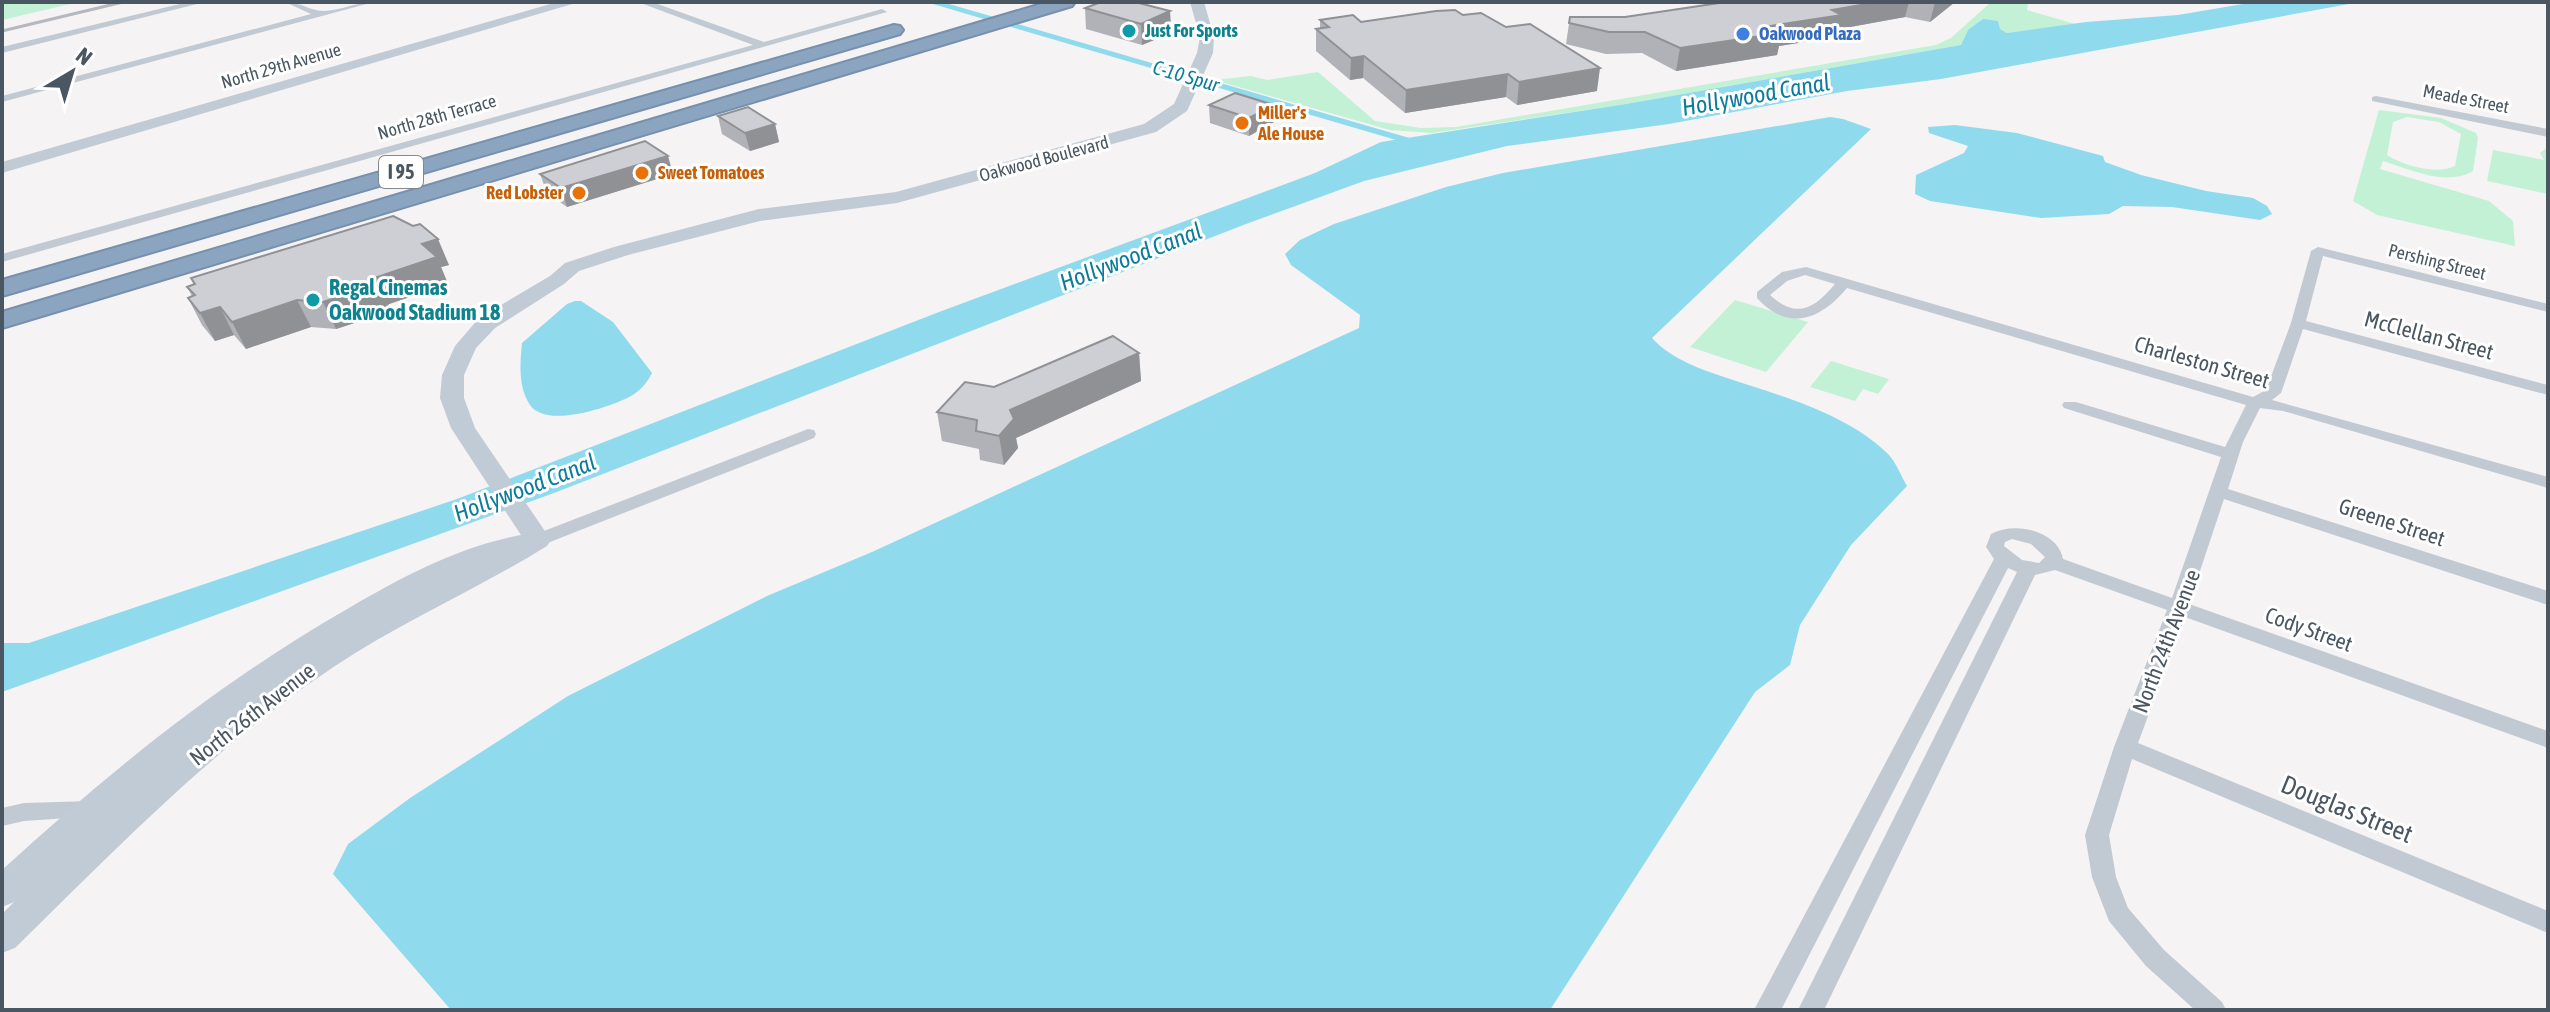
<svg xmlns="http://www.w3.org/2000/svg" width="2550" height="1012" viewBox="0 0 2550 1012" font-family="'Asap Condensed',sans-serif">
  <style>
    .green { fill: #c3f1d5; fill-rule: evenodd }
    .water { fill: #90daee }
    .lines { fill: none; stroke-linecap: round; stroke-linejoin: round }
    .canal { fill: #90daee; fill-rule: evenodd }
    .highway-casing { stroke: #7690ad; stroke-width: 4 }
    .street { fill: #c1cad2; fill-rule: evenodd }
    .secondary { fill: #c1cbd6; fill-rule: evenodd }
    .highway { fill: #8ba5c1; fill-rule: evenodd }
    .rail { stroke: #b5b8bd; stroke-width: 3 }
    .wall { fill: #b0b2b7 }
    .shaded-wall { fill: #909195 }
    .building { fill: #cdcfd5; stroke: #909195; stroke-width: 2 }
    .culture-dot { fill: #0f9aa8; stroke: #fff; stroke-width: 3 }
    .shop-dot { fill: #3f7fe0; stroke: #fff; stroke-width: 3 }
    .food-dot { fill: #e8710a; stroke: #fff; stroke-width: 3 }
    .labels { text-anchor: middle; stroke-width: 6; stroke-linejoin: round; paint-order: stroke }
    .far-culture-label { font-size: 18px; font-weight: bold; fill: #0d838f; stroke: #fff; text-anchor: start }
    .far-shop-label { font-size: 18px; font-weight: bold; fill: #366cbe; stroke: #fff; text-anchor: start }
    .far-street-label { font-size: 18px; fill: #4a5661; stroke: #fff }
    .far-food-label { font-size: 18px; font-weight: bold; fill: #c56008; stroke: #fff; text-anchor: start }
    .far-water-label { font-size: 20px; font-style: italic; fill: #0c7c9b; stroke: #fff }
    .shield { fill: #fff; stroke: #808990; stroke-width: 2 }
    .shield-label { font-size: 20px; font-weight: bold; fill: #4a5661 }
    .culture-label { font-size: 22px; font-weight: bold; fill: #0d838f; stroke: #fff; text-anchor: start }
    .street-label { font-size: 22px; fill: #4a5661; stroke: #fff }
    .water-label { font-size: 24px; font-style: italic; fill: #0c7c9b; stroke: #fff }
    .near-street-label { font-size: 26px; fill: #4a5661; stroke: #fff }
  </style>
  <rect width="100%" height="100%" fill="#f5f3f3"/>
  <!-- green -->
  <g class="green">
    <path d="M2 2H79L2 20Z"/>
    <path d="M1991 2H2033L2028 4 2027 10 2075 24 2007 33 2000 29 1968 30 1961 45 1626 104 1432 133 1390 130 1214 80 1251 76 1267 80 1318 72 1375 121 1421 128 1456 127 1936 45 1951 38Z"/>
    <path d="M2379 110 2441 118 2476 133 2478 138 2473 171C2447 187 2409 169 2383 161L2380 169 2489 201 2513 221 2515 246 2377 215 2353 201ZM2407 117 2439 122 2461 134 2455 166C2436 175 2404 166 2387 155L2393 122Z"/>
    <path d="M2548 147V194L2487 181 2493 150 2544 160 2540 153Z"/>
    <path d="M1735 300 1808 322 1766 372 1690 347Z"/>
    <path d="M1831 361 1889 379 1878 394 1863 389 1855 401 1810 387Z"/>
  </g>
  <!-- water -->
  <g class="water">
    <path d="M2255 2H2360L1941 79 1847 91 1669 124 1507 146 1364 181 1246 224 554 493 2 692V643H29L457 499 939 312 1315 173 1381 142 1626 104 1961 45 1968 30 1983 19 1998 21 2000 29 2007 33 2086 22 2178 15Z"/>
    <path d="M1830 117 1843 119 1871 129 1652 338C1671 359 1700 369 1727 378 1781 396 1846 413 1888 454 1896 462 1901 476 1907 486L1851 545 1800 625 1790 665 1755 692 1550 1010H451L333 874 348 844 410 798 568 696 767 596 872 552 1359 328 1360 315 1291 265 1285 254 1300 240 1334 224 1446 187 1503 173Z"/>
    <path d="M1955 125 2017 133 2103 156 2105 162 2141 175 2206 191 2253 198 2267 206 2272 214 2260 220 2172 207 2123 206 2109 214 2041 218 1930 201 1915 194 1916 175 1964 153 1968 146 1929 133 1928 127Z"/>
    <path d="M575 301H581L613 322 652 373C647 383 641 390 631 396 611 407 546 429 530 405 518 387 520 364 522 343L567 304Z"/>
  </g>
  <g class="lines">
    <!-- canal -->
    <path class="canal" d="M926 2H942L1430 144 1420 147Z"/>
    <defs>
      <g id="highway">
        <path d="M1048 2H1075L1072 6 2 328V312Z"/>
        <path d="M894 25 900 26 903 30 900 34 2 296V280Z"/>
      </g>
    </defs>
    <!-- highway casing -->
    <use href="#highway" class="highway-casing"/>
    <!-- street -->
    <g class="street">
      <path d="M188 2H205L2 53V47Z"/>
      <path d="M285 2C300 2 311 11 323 11 340 11 356 2 374 2L2 102V96L311 14Z"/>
      <path d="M638 2H652L764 42 882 9 887 12 2 262V254L753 45Z"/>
      <path d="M2376 96 2548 129V137L2372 101V97Z"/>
      <path d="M2318 247 2548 304V312L2323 256 2306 321 2548 385V395L2303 329 2281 393 2272 400 2548 477V488L2283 411 2260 408 2243 442 2228 489 2548 591V605L2224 499 2189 604 2548 731V748L2185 617 2138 743 2548 911V933L2132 759 2109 835 2116 877 2128 908 2164 950 2222 1002 2226 1010H2195L2146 966 2109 921 2092 877 2085 835 2114 747 2167 610 2055 570 2035 575 1824 1010H1798L2017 572 2008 568 1781 1010H1754L1994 559 1986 547 1991 534C2015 521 2058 531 2063 559L2172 598 2221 457 2064 408 2062 405 2064 402H2076L2225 447 2246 405 1847 288C1821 319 1789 333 1757 298V292L1782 272 1806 267 2253 397 2266 390 2291 323 2311 251ZM1805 275 1835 284C1815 308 1797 320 1770 295L1787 281ZM2012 539 2031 544 2045 557 2039 563 2022 560 2004 546 2005 542Z"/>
      <path d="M808 429 814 430 816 434 814 438 545 544 538 546 529 540 531 536Z"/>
      <path d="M90 801 98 804 102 810 98 816 24 821 2 826V808L24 803Z"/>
    </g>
    <!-- secondary -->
    <g class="secondary">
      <path d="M557 2H579L2 173V162Z"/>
      <path d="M1190 2H1204L1214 37 1213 53 1187 111 1156 132 897 203 760 221 628 255 579 271 564 284 495 328 476 348 464 375V398L475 428 551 540 547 546C478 589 403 621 335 666 216 745 116 849 15 948L2 953V914L14 902 2 907V870C113 769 218 683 349 608 404 576 458 547 521 535L451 428 440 398 442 375 455 346 479 318 550 276 565 263 614 247 759 209 896 192 1144 124 1174 104 1197 53 1200 37Z"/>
    </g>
    <!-- highway -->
    <use href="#highway" class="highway"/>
    <!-- rail -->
    <path class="rail" d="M2 31 123 2"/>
  </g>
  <!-- wall -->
  <g class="wall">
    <path d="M1726 2H1955L1930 22 1905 17 1839 29 1837 37 1779 46 1777 55 1676 71 1642 53 1606 54 1566 44 1570 17H1625Z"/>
    <path d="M1085 8 1170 11 1171 33 1142 45 1086 29Z"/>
    <path d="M1320 20 1361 22 1597 91 1517 105 1506 97 1405 113 1363 78 1350 80 1316 51V29H1320Z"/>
    <path d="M1209 105 1274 122 1249 136 1210 123Z"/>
    <path d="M718 116 775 124 779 142 750 151 722 134Z"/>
    <path d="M540 174H673L567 207 547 193Z"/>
    <path d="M413 226 449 265 441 267 448 284 389 304 382 314 336 329 311 327 246 349 234 335 215 341 202 325 188 298 192 296 187 287 194 285 191 278Z"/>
    <path d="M1139 353 1141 381 1016 438 1018 448 1004 465 980 460 979 449 942 441 937 412 994 387Z"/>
  </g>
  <!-- shaded-wall -->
  <g class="shaded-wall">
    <path d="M1878 2H1909L1905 17 1839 29 1837 37 1779 46 1777 55 1676 71 1680 48 1832 10Z"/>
    <path d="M1935 2H1955L1930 22Z"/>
    <path d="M1170 11 1171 33 1142 45 1141 24Z"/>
    <path d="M1364 56 1363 78 1350 80 1351 58Z"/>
    <path d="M1600 68 1597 91 1517 105 1519 82Z"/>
    <path d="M1508 74 1506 97 1405 113 1406 90Z"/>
    <path d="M1274 105V122L1249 136V118Z"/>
    <path d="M775 124 779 142 750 151 745 133Z"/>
    <path d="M668 156 673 174 567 207 561 188Z"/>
    <path d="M438 239 449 265 441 267 448 284 389 304 382 314 336 329 323 302 377 277 422 244Z"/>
    <path d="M297 300 311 327 246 349 232 322Z"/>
    <path d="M220 307 234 335 215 341 200 313Z"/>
    <path d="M1139 353 1141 381 1016 438 1018 448 1004 465 999 436 1010 410Z"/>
  </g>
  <!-- building -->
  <g class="building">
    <path d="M1101 2H1135L1170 11 1141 24 1085 8Z"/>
    <path d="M1726 2H1878L1832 10 1842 15 1770 26 1782 33 1680 48 1645 32H1609L1569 23 1570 17H1625Z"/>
    <path d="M1455 10 1463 15 1481 13 1506 27 1530 24 1600 68 1519 82 1508 74 1406 90 1364 56 1351 58 1316 29 1329 27 1320 20 1353 15 1361 22 1436 11Z"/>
    <path d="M1235 93 1274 105 1249 118 1209 105Z"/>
    <path d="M748 107 775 124 745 133 718 116Z"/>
    <path d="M645 141 668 156 561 188 540 174Z"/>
    <path d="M393 216 413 226 420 224 438 239 422 244 437 257 377 277 369 287 323 302 297 300 232 322 220 307 200 313 188 298 195 295 187 287 195 284 191 278Z"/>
    <path d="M1113 336 1139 353 1010 410 1014 419 999 436 976 431 977 420 937 412 965 382 994 387Z"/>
  </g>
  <!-- markers -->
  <g class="culture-dot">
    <circle cx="1129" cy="31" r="8"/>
    <circle cx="313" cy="300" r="8"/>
  </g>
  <circle class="shop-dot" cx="1743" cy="34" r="8"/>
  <g class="food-dot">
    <circle cx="1242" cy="123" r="8"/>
    <circle cx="642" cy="173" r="8"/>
    <circle cx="579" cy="193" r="8"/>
  </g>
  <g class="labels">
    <!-- far-culture labels -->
    <g class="far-culture-label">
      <text x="1145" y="37">Just For Sports</text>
    </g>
    <!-- far-shop labels -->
    <g class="far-shop-label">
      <text x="1759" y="40">Oakwood Plaza</text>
    </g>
    <!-- far-street labels -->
    <g class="far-street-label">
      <text transform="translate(281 66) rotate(-16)" y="6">North 29th Avenue</text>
      <text transform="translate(2466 99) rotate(11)" y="6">Meade Street</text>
      <text transform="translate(437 117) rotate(-16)" y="6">North 28th Terrace</text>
      <text transform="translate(1044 159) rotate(-15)" y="6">Oakwood Boulevard</text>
      <text transform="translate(2437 262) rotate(14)" y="6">Pershing Street</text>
    </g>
    <!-- far-food labels -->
    <g class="far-food-label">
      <text x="1258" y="119">Miller's<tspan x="1258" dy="21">Ale House</tspan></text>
      <text x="658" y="179">Sweet Tomatoes</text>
      <text x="563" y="199" text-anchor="end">Red Lobster</text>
    </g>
    <!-- far-water labels -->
    <g class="far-water-label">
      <text transform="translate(1186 76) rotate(16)" y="7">C-10 Spur</text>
    </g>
    <!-- shield labels -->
    <rect class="shield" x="379" y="156" width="44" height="32" rx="6"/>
    <g class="shield-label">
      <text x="401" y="179">I 95</text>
    </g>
    <!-- culture labels -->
    <g class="culture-label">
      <text x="329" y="295">Regal Cinemas<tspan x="329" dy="25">Oakwood Stadium 18</tspan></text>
    </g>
    <!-- street labels -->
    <g class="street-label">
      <text transform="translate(2429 335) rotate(15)" y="8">McClellan Street</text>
      <text transform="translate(2202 362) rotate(16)" y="8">Charleston Street</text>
      <text transform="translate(2392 522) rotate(18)" y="8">Greene Street</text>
      <text transform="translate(2309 629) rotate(20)" y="8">Cody Street</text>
      <text transform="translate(2166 641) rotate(-69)" y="8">North 24th Avenue</text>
      <text transform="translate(252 714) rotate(-38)" y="8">North 26th Avenue</text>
    </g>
    <!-- water labels -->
    <g class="water-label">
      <text transform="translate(1756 95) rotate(-10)" y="8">Hollywood Canal</text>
      <text transform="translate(1131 257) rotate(-21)" y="8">Hollywood Canal</text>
      <text transform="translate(525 488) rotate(-21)" y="8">Hollywood Canal</text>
    </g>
    <!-- near-street labels -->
    <g class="near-street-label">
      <text transform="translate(2347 809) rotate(22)" y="9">Douglas Street</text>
    </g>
  </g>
  <!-- border -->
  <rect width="2550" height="1012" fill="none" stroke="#4a5661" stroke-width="8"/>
  <!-- north arrow -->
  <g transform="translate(72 72) rotate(38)" stroke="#ffffff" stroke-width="6" paint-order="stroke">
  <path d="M0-6L14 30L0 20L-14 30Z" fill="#4a5661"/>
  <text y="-12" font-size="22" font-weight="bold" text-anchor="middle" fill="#4a5661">N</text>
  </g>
</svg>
